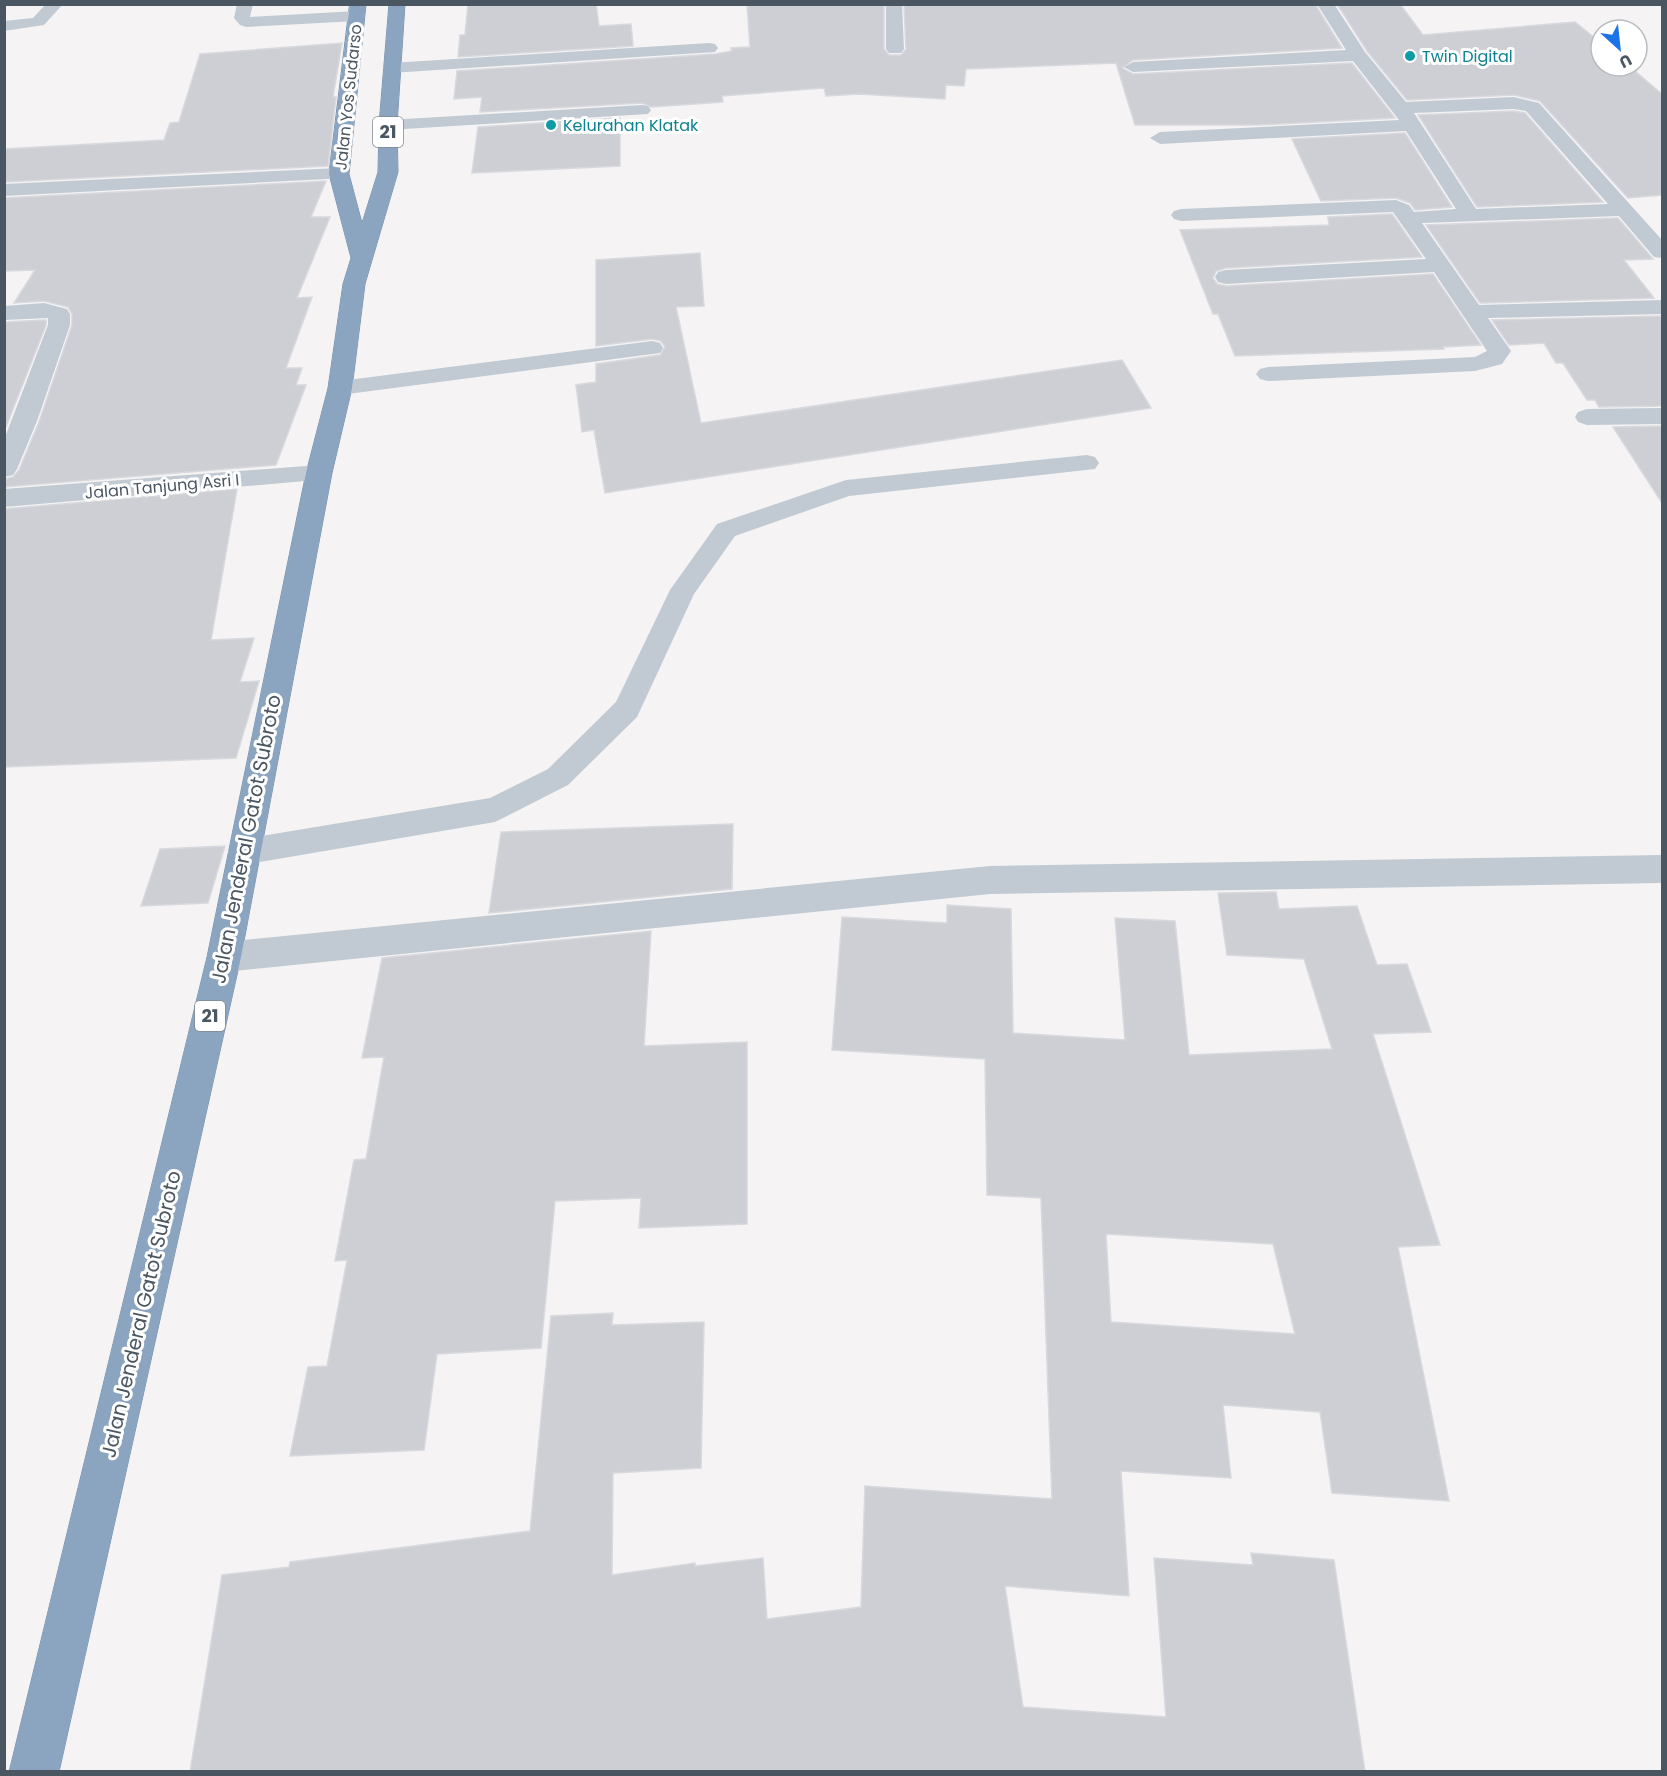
<svg xmlns="http://www.w3.org/2000/svg" width="1667" height="1776" viewBox="0 0 1667 1776" font-family="Poppins,sans-serif">
  <style>
    .building { fill: #cdcfd5; stroke: #d7d9de; stroke-width: 1.5; fill-rule: evenodd }
    .lines { fill: none; stroke-linecap: round; stroke-linejoin: round }
    .highway-casing { stroke: #7690ad; stroke-width: 1 }
    .lane { fill: #c1cad2; fill-rule: evenodd }
    .street { fill: #c1cad2; fill-rule: evenodd }
    .highway { fill: #8ba5c1; fill-rule: evenodd }
    .culture-dot { fill: #0f9aa8; stroke: #fff; stroke-width: 2 }
    .labels { text-anchor: middle; stroke-width: 6; stroke-linejoin: round; paint-order: stroke }
    .far-culture-label { font-size: 16px; fill: #0d838f; stroke: #fff; text-anchor: start }
    .far-street-label { font-size: 16px; fill: #4a5661; stroke: #fff }
    .shield { fill: #fff; stroke: #808990; stroke-width: 1.5 }
    .shield-label { font-size: 18px; font-weight: bold; fill: #4a5661 }
    .street-label { font-size: 20px; fill: #4a5661; stroke: #fff }
  </style>
  <rect width="100%" height="100%" fill="#f5f3f3"/>
  <!-- building -->
  <g class="building">
    <path d="M468 4H596L599 26 631 24 633 46 458 57 460 35H465Z"/>
    <path d="M747 4H884V49L889 55H901L906 49 904 4H1315L1342 48 1133 60 1122 68 1133 74 1352 63 1395 118 1258 125H1135L1116 63 966 69 964 86 946 85 945 99 858 94 826 96 824 88 722 96 723 102 651 107 642 103 480 112 482 97 454 99 457 71 715 54 732 51 731 48 750 47Z"/>
    <path d="M1337 4H1400L1423 35 1575 22 1601 43V66H1629L1662 94V195L1628 198 1540 101 1514 95 1407 100 1367 51Z"/>
    <path d="M342 43 333 97H336L328 166 4 182V149L164 140 170 123 179 122 200 54Z"/>
    <path d="M1514 111 1525 113 1603 202 1477 207 1418 115Z"/>
    <path d="M620 118V166L472 173 478 127Z"/>
    <path d="M1405 133 1452 207 1415 210 1410 203 1396 198 1321 201 1292 139Z"/>
    <path d="M326 181 311 217H330L297 298 312 297 286 368H302L296 385H306L276 465 4 487V479L13 477 19 470 39 422 72 325V314L68 307 44 301 14 303 35 270 4 271V198Z"/>
    <path d="M1392 214 1422 257 1226 268 1216 271 1213 278 1217 284 1226 286 1433 274 1481 345 1443 347 1444 349 1235 356 1218 314H1213L1180 230 1329 225 1328 217Z"/>
    <path d="M1618 218 1653 259 1624 260 1654 298 1480 303 1426 225Z"/>
    <path d="M700 253 704 306 676 307 701 423 1122 360 1151 408 605 493 594 430 582 432 576 385 596 382V364L660 355 665 347 661 341 652 339 596 346V260Z"/>
    <path d="M1662 316V406L1599 407 1595 400H1587L1563 363H1556L1544 343 1509 345 1492 320Z"/>
    <path d="M46 320V325L4 432V322Z"/>
    <path d="M1662 426V503L1613 427Z"/>
    <path d="M237 489 211 640 254 638 240 682 259 681 236 758 4 767V509Z"/>
    <path d="M733 824 732 889 489 913 501 832Z"/>
    <path d="M225 846 208 903 141 906 160 849Z"/>
    <path d="M1276 892 1279 909 1357 906 1377 965 1407 964 1431 1032 1373 1034 1440 1245 1398 1247 1449 1501 1332 1493 1320 1412 1223 1405 1231 1478 1121 1471 1129 1596 1005 1586 1023 1707 1166 1717 1154 1558 1253 1565 1251 1553 1334 1560 1365 1772H190L222 1575 289 1567 290 1562 530 1531 551 1316 613 1313 612 1325 704 1322 701 1468 613 1473 612 1575 695 1563V1566L763 1558 767 1619 861 1607 865 1486 1052 1499 1041 1198 987 1195 985 1059 832 1050 842 917 947 923V905L1011 909 1013 1033 1125 1040 1115 918 1175 921 1189 1055 1332 1049 1304 959 1227 955 1218 893ZM1106 1234 1273 1244 1295 1334 1111 1322Z"/>
    <path d="M651 931 644 1046 747 1042V1224L639 1228 641 1198 555 1201 541 1348 437 1354 424 1450 290 1456 308 1367 327 1366 347 1260 335 1261 354 1160 366 1159 384 1057 362 1058 382 958Z"/>
  </g>
  <g class="lines">
    <defs>
      <path id="highway" d="M350 4H366L349 174 362 223 378 172 379 125 389 4H405L397 125 398 172 365 284 352 388 332 473 241 957 59 1772H9L207 957 306 473 328 388 343 284 351 258 329 174Z"/>
    </defs>
    <!-- highway casing -->
    <use href="#highway" class="highway-casing"/>
    <!-- lane -->
    <g class="lane">
      <path d="M46 4H63L44 25 4 31V21L33 18Z"/>
      <path d="M237 4H253L250 17 357 11 365 16 357 21 246 27 240 25 234 18Z"/>
      <path d="M642 105 648 106 651 110 648 114 388 130 379 125 388 120Z"/>
      <path d="M652 341 660 343 663 348 660 353 340 395 332 393 329 388 332 383 340 381Z"/>
      <path d="M1087 455 1095 457 1099 463 1095 469 849 496 735 536 694 594 637 717 568 785 495 822 243 865 232 861 228 852 232 843 243 839 490 798 548 769 616 702 670 590 717 524 846 480Z"/>
    </g>
    <!-- street -->
    <g class="street">
      <path d="M886 4H902L904 49 901 53H889L886 49Z"/>
      <path d="M1317 4H1334L1365 52 1406 102 1514 97 1539 103 1662 240V258L1654 257 1619 216 1422 223 1479 305 1662 300V314L1488 318 1511 351 1502 364 1475 371 1268 381 1260 379 1256 374 1260 369 1268 367 1475 357 1487 351 1434 272 1226 284 1218 282 1215 277 1218 272 1226 270 1426 259 1393 212 1181 221 1174 219 1171 215 1174 211 1181 209 1396 200 1409 205 1414 212 1456 209 1406 131 1160 144 1150 138 1160 132 1399 120 1353 61 1133 72 1124 67 1133 62 1346 50ZM1514 109 1526 111 1608 204 1476 209 1414 113Z"/>
      <path d="M709 43 715 44 718 48 715 52 391 73 382 68 391 63Z"/>
      <path d="M339 168 346 170 349 174 346 178 4 196V184Z"/>
      <path d="M44 303 67 309 70 314V325L37 421 17 469 13 475 4 477V440L48 325V318L4 320V306Z"/>
      <path d="M1662 408V424L1587 425 1578 422 1575 417 1578 412 1587 409Z"/>
      <path d="M319 465 328 467 332 473 328 479 4 507V489Z"/>
      <path d="M1662 855V883L990 894 224 972 212 968 207 957 212 946 224 942 990 866Z"/>
    </g>
    <!-- highway -->
    <use href="#highway" class="highway"/>
  </g>
  <!-- markers -->
  <g class="culture-dot">
    <circle cx="1410" cy="56" r="6"/>
    <circle cx="551" cy="125" r="6"/>
  </g>
  <g class="labels">
    <!-- far-culture labels -->
    <g class="far-culture-label">
      <text x="1422" y="62">Twin Digital</text>
      <text x="563" y="131">Kelurahan Klatak</text>
    </g>
    <!-- far-street labels -->
    <g class="far-street-label">
      <text transform="translate(348 97) rotate(-84)" y="6">Jalan Yos Sudarso</text>
      <text transform="translate(162 486) rotate(-5)" y="6">Jalan Tanjung Asri I</text>
    </g>
    <!-- shield labels -->
    <g class="shield">
      <rect x="373" y="117" width="30" height="30" rx="4.5"/>
      <rect x="195" y="1001" width="30" height="30" rx="4.5"/>
    </g>
    <g class="shield-label">
      <text x="388" y="138">21</text>
      <text x="210" y="1022">21</text>
    </g>
    <!-- street labels -->
    <g class="street-label">
      <text transform="translate(246 839) rotate(-79)" y="7">Jalan Jenderal Gatot Subroto</text>
      <text transform="translate(141 1314) rotate(-77)" y="7">Jalan Jenderal Gatot Subroto</text>
    </g>
  </g>
  <!-- border -->
  <rect width="1667" height="1776" fill="none" stroke="#4a5661" stroke-width="12"/>
  <!-- north arrow -->
  <g transform="translate(1619 48) rotate(153)"><circle r="28" fill="#ffffff" stroke="#b7bbc0" stroke-width="1.5"/>
  <path d="M0-4.5L10 22L0 15L-10 22Z" fill="#1a73e8"/>
  <text y="-9" font-size="16" font-weight="bold" text-anchor="middle" fill="#4a5661">U</text>
  </g>
</svg>
